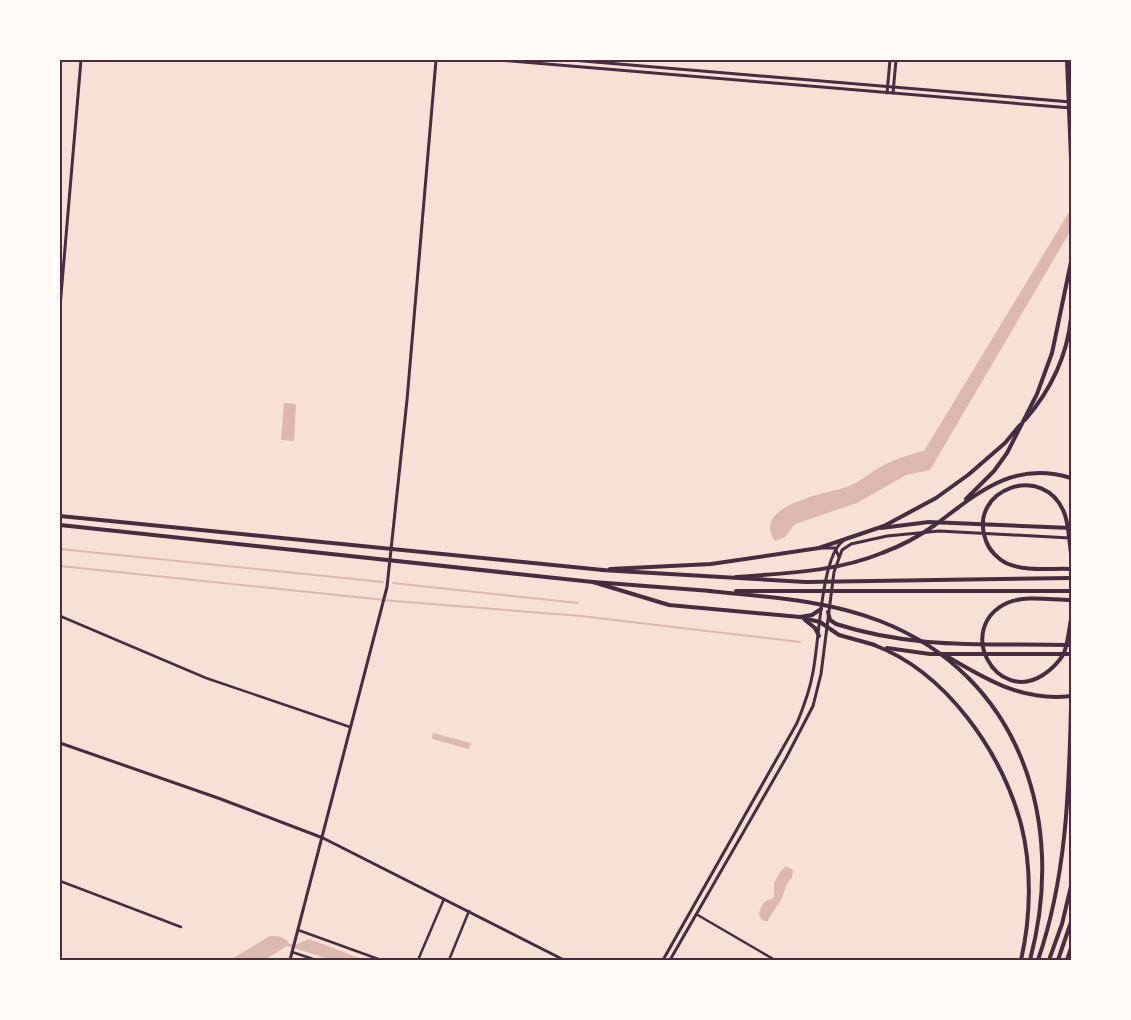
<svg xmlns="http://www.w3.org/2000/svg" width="1131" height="1020" viewBox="0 0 1131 1020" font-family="'Asap Condensed',sans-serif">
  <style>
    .water { fill: #dcb8b0 }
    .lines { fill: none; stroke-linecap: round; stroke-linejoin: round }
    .stream { stroke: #dcb8b0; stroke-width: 2 }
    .minor { stroke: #4a2c40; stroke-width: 2.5 }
    .tertiary { stroke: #4a2c40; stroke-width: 3 }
    .secondary { stroke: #4a2c40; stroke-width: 3 }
    .primary { stroke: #4a2c40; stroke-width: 4 }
    .trunk { stroke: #4a2c40; stroke-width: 4 }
    .neatline { fill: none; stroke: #4a2c40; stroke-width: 2 }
  </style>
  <rect width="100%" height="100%" fill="#f7e1d7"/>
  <!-- water -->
  <g class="water">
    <path d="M1071 209V230L930 470 906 475 857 503 795 524 785 537 775 541C750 505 828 493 847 487 858 483 867 475 877 469 892 460 907 455 924 451Z"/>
    <path d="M284 403 296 404 294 441 281 440Z"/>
    <path d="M433 733 471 743 469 749 432 739Z"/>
    <path d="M786 866 793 870 792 877C785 885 785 891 781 900 777 907 771 913 768 921H763L759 915C760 906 764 900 774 898V883L780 872Z"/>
    <path d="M270 936C278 936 285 936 289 944H297L309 939 365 960H332L287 946 264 960H230Z"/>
  </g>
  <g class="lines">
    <!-- stream -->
    <g class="stream">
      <path d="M60 549 383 582"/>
      <path d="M60 566 394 601 581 616 800 642"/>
      <path d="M393 583 578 603"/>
    </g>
    <!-- minor -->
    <g class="minor">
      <path d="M60 616 206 678 350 727"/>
      <path d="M60 881 181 927"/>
      <path d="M696 914 775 960"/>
      <path d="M298 930 381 960"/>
      <path d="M292 952 316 960"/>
      <path d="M418 960 444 899"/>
      <path d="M449 960 469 911"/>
    </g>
    <!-- tertiary -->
    <g class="tertiary">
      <path d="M498 60 1071 108"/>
      <path d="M571 60 1071 102"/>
      <path d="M887 93 890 60"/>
      <path d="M893 93 896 60"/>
      <path d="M60 307 81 60"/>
      <path d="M60 743 218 798 323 838 564 960"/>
      <path d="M290 960 387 587 407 400 436 60"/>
    </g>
    <!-- secondary -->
    <g class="secondary">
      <path d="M821 548H835L839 557"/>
      <path d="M663 960 797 723C804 706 810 690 813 672 819 644 821 556 843 541"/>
      <path d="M670 960 786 758 813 706 821 674 834 572 842 550 851 544 887 536 939 531 1070 538"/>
    </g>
    <!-- primary -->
    <g class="primary">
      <path d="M1067 60 1071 159"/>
      <path d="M1025 420C1050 391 1067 356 1071 318"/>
      <path d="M60 516 603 570"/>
      <path d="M60 525 593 582 669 605 800 617 812 615 821 609"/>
      <path d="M881 528 929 522 1071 528"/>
      <path d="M610 569 711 564 819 548 884 526 936 498 968 475 1005 443 1020 425"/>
      <path d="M828 612 830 620 836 624C917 650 987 643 1071 645"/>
      <path d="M803 618 820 622 839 635 875 645"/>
      <path d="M805 620 815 628 819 636"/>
      <path d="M874 645C946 672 1001 751 1021 824 1032 867 1031 917 1021 960"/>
      <path d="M887 648 930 654H1071"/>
      <path d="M1067 960 1071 948"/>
    </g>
    <!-- trunk -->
    <g class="trunk">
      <path d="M966 499 994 471 1007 453 1037 394 1052 353 1071 262"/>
      <path d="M1071 553C1069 541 1069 527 1065 515 1046 460 966 489 986 541 989 550 998 559 1006 563 1025 572 1051 568 1071 569"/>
      <path d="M601 570 806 582 1071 578"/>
      <path d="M736 577C785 573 836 572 882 553 901 546 918 537 935 525 978 493 1013 460 1071 478"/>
      <path d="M593 582 711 591"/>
      <path d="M709 591C767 597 826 600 880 621 1021 676 1067 822 1030 960"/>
      <path d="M736 591H1071"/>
      <path d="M1071 600C1052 600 1025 595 1007 603 954 628 996 705 1043 675 1051 670 1060 661 1064 653 1068 642 1069 630 1071 619"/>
      <path d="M943 654C984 678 1021 702 1071 696"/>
      <path d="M1038 960C1066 879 1069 793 1071 707"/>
      <path d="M1049 960 1062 924 1071 886"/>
      <path d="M1058 960 1071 922"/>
    </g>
  </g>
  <!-- border -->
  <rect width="1131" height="1020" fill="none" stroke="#fffaf5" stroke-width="122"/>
  <rect x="61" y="61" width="1009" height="898" class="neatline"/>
</svg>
